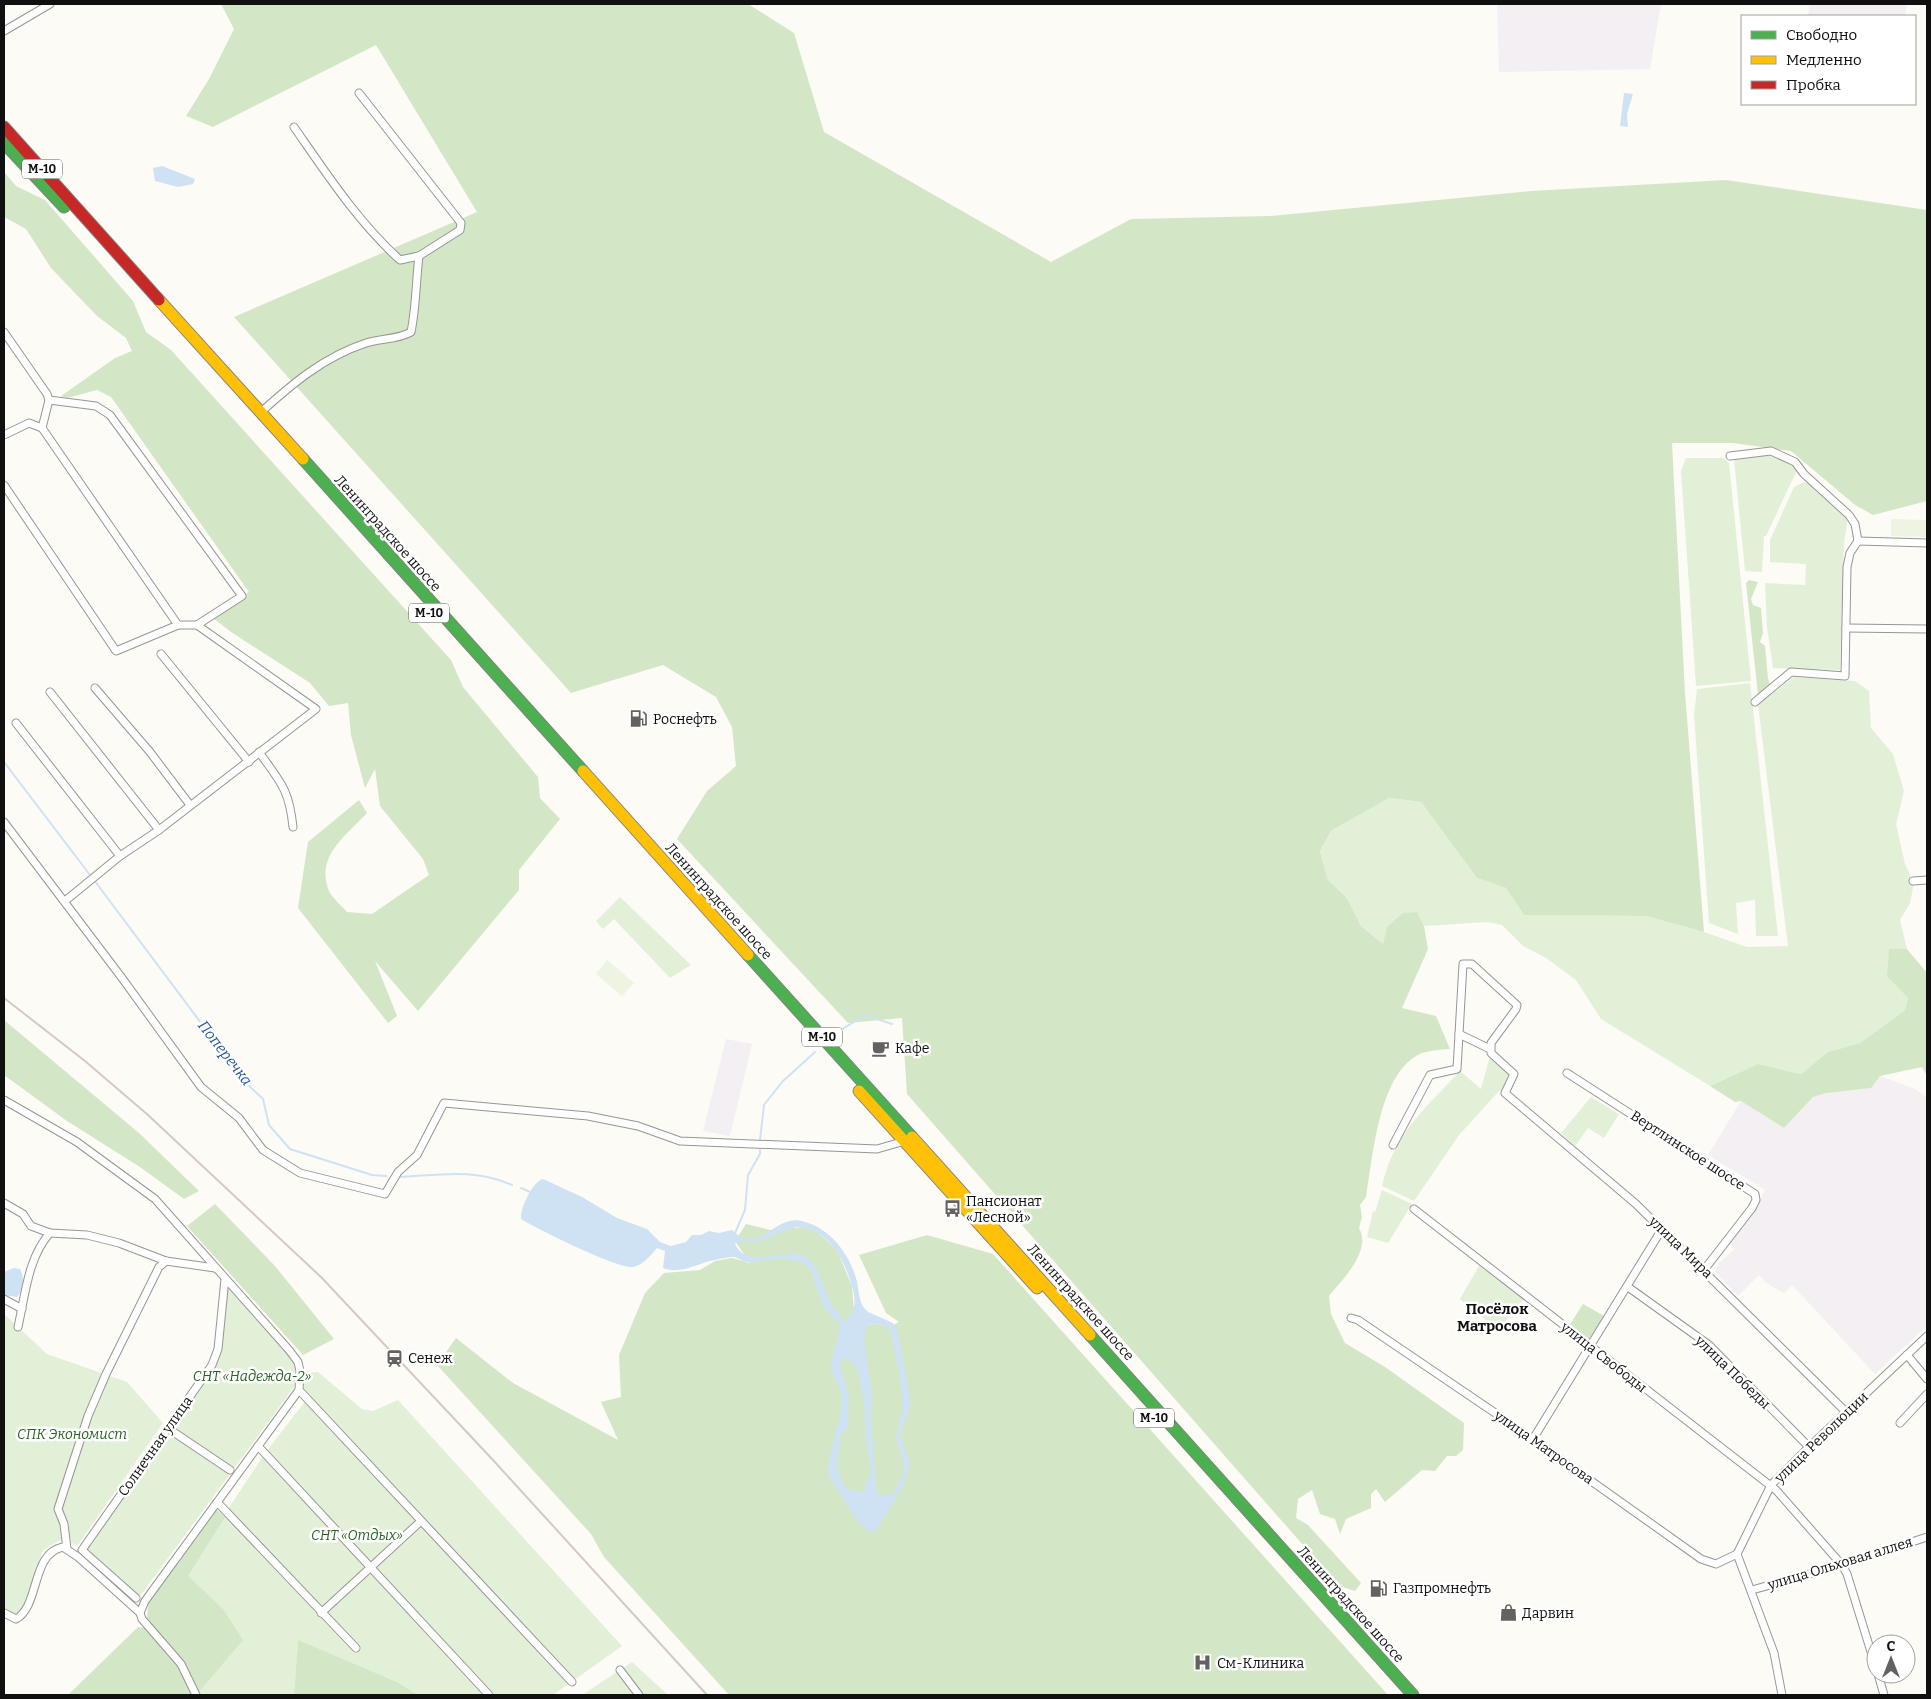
<svg xmlns="http://www.w3.org/2000/svg" width="1931" height="1699" viewBox="0 0 1931 1699" font-family="Bitter,serif">
  <style>
    .industrial { fill: #f4eff2 }
    .green { fill: #e3f0d8 }
    .forest { fill: #d3e7c6 }
    .pitch { fill: #edf4e1 }
    .water { fill: #cfe2f3; fill-rule: evenodd }
    .lines { fill: none; stroke-linecap: round; stroke-linejoin: round }
    .stream { stroke: #cfe2f3; stroke-width: 2 }
    .street-casing { stroke: #969694; stroke-width: 9 }
    .fast-casing { stroke: #848381; stroke-width: 13 }
    .slow-casing { stroke: #848381; stroke-width: 13 }
    .jam-casing { stroke: #848381; stroke-width: 13 }
    .street { stroke: #fffefe; stroke-width: 7 }
    .fast { stroke: #4caf50; stroke-width: 11 }
    .slow { stroke: #ffc107; stroke-width: 11 }
    .jam { stroke: #c62828; stroke-width: 11 }
    .rail { stroke: #d7c8c6; stroke-width: 2 }
    .labels { text-anchor: middle; stroke-width: 5; stroke-linejoin: round; paint-order: stroke }
    .shield { fill: #fff; stroke: #585858; stroke-width: 1 }
    .shield-label { font-size: 12px; font-weight: bold; fill: #101010 }
    .street-label { font-size: 14px; fill: #101010; stroke: #fff }
    .poi-label { font-size: 14px; fill: #101010; stroke: #fff; text-anchor: start }
    .park-label { font-size: 14px; font-style: italic; fill: #2a6424; stroke: #fff }
    .water-label { font-size: 15px; font-style: italic; fill: #20579b; stroke: #fff }
    .neighbourhood-label { font-size: 15px; font-weight: bold; fill: #101010; stroke: #fff }
  </style>
  <rect width="100%" height="100%" fill="#fcfbf6"/>
  <!-- industrial -->
  <g class="industrial">
    <path d="M1497 4H1661L1650 69 1499 72Z"/>
    <path d="M1810 4H1907L1905 16H1808Z"/>
    <path d="M726 1039 752 1044 730 1136 703 1131Z"/>
    <path d="M1880 1076 1915 1089 1927 1097V1326L1875 1374 1792 1285 1784 1293 1766 1283 1759 1275 1738 1296 1715 1272 1719 1263 1735 1249 1729 1242 1751 1217 1765 1190 1708 1155 1741 1101 1784 1128 1813 1097Z"/>
  </g>
  <!-- green -->
  <g class="green">
    <path d="M1770 453 1790 461 1797 470 1766 536H1764L1762 572 1745 571 1734 459Z"/>
    <path d="M1686 458H1723L1729 463 1751 681 1696 686 1681 471Z"/>
    <path d="M1804 482 1812 485 1848 518 1844 543 1840 670 1773 668 1767 627 1765 583 1805 585 1806 564 1770 562V540L1794 487Z"/>
    <path d="M1794 677 1855 681 1869 691 1871 728 1893 754 1904 791 1896 824 1905 864 1914 883 1910 903 1900 920 1907 949H1889L1908 998 1905 1010 1860 1043 1828 1052 1801 1074 1758 1064 1710 1086 1601 1019 1576 980 1546 958 1523 946 1502 925 1488 922 1424 926 1417 912 1383 944 1361 926 1347 898 1328 880 1320 851 1331 831 1389 798 1421 802 1477 878 1506 888 1524 915 1646 916 1704 932 1747 947 1788 946 1758 705Z"/>
    <path d="M1750 683 1778 936H1756L1755 900 1736 903 1738 934 1709 923 1694 715 1697 689Z"/>
    <path d="M620 897 691 965 670 978 614 919 603 929 596 921Z"/>
    <path d="M1490 1056 1510 1074 1511 1077 1504 1088 1499 1091 1459 1135 1414 1201 1382 1186C1394 1133 1425 1109 1460 1071L1481 1089Z"/>
    <path d="M1591 1097 1619 1114 1604 1138 1588 1128 1575 1146 1561 1133Z"/>
    <path d="M1382 1190 1412 1204 1388 1243 1367 1237 1373 1211 1375 1212Z"/>
    <path d="M1480 1264 1524 1299 1498 1330 1460 1299Z"/>
    <path d="M224 1284 293 1360 296 1375 294 1387 135 1603 79 1553 212 1365 218 1349Z"/>
    <path d="M4 1314 47 1354 127 1382 163 1423 78 1545 60 1540 43 1550 21 1613 17 1616 4 1608Z"/>
    <path d="M318 1372 362 1409 373 1411 398 1400 622 1646 553 1695H418L397 1682 298 1641 294 1695H196L209 1678 184 1576 265 1453 307 1399 301 1390 305 1373Z"/>
    <path d="M632 1662 668 1695H582Z"/>
  </g>
  <!-- forest -->
  <g class="forest">
    <path d="M221 4H748L794 33 824 132 1051 262 1131 219 1271 216 1531 191 1726 180 1927 210V501L1873 515 1855 505 1791 451 1733 443H1672L1685 693 1704 932 1646 916 1524 915 1506 888 1477 878 1421 802 1389 798 1331 831 1320 851 1328 880 1347 898 1361 926 1383 944 1387 927 1403 913 1417 912 1424 926 1428 949 1402 1008 1436 1016 1450 1049C1437 1050 1424 1050 1413 1058 1378 1083 1373 1157 1366 1197L1360 1205 1362 1217 1359 1228C1372 1250 1343 1279 1329 1296L1331 1314 1345 1343 1385 1367 1464 1423 1463 1450 1456 1456H1447L1435 1471 1422 1470 1385 1502 1376 1489 1371 1494V1508L1346 1519 1340 1534 1335 1519 1320 1514 1312 1490 1298 1499 1296 1518 1308 1525 1361 1583 1355 1591 1339 1586 907 1094 902 1018 848 1023 677 839 707 791 736 766 732 727 716 697 663 665 571 693 234 317 477 212 376 45 213 127 186 116 209 79 234 29Z"/>
    <path d="M4 172 16 186 45 200 133 301 146 332 171 350 451 660 463 687 538 777 540 798 560 819 519 870V890L418 1011 375 961 397 1016 388 1023 298 908 308 842 359 800 367 813C346 836 315 856 329 891 333 899 342 906 347 912L372 914 429 875 423 859 380 806 375 769 365 788 351 735 348 703 329 706 310 683 231 632 213 618 249 592 111 397 97 390 67 398 61 396 115 358 132 351 126 338 97 316 51 268 26 229 4 217Z"/>
    <path d="M1749 580 1758 582 1751 599 1753 605 1761 608 1763 633 1760 642 1765 646 1768 679 1771 687 1758 695 1746 583Z"/>
    <path d="M1889 949H1907L1927 973V1076L1922 1067 1880 1076 1871 1088 1826 1093 1813 1097 1784 1128 1741 1101 1735 1102 1710 1086 1758 1064 1801 1074 1828 1052 1860 1043 1905 1010 1908 998 1887 976Z"/>
    <path d="M4 1020 139 1133 199 1191 184 1199 140 1167 67 1121 4 1075Z"/>
    <path d="M215 1204 275 1266 334 1339 303 1355 187 1226Z"/>
    <path d="M746 1224 779 1232 788 1228 807 1227 816 1231 830 1243 837 1250 852 1286 854 1309 867 1325 879 1324 889 1327 899 1322 886 1313 859 1255 927 1235 993 1254 1388 1695H729L604 1557 591 1534 437 1365 456 1338 513 1383 618 1440 601 1402 621 1397 619 1355 645 1293 664 1273 700 1270 715 1261 732 1258 750 1263 735 1241Z"/>
    <path d="M1583 1304 1604 1316 1589 1339 1569 1326Z"/>
    <path d="M216 1509 225 1517 188 1576 223 1609 243 1640 198 1693 182 1660 147 1620 148 1604 154 1594Z"/>
    <path d="M138 1627 148 1628 181 1664 196 1695H68Z"/>
    <path d="M298 1640 397 1682 418 1695H294Z"/>
  </g>
  <!-- pitch -->
  <g class="pitch">
    <path d="M1891 519 1926 520V537L1891 536Z"/>
    <path d="M607 960 634 983 622 996 596 974Z"/>
  </g>
  <!-- water -->
  <g class="water">
    <path d="M1624 93 1633 94 1627 114 1628 127 1620 126Z"/>
    <path d="M162 166 195 179 193 184 178 187 155 181 153 168Z"/>
    <path d="M543 1179 582 1197 617 1218 647 1229 660 1242 671 1246 686 1242 692 1235H701L709 1231 719 1233 732 1230C760 1257 773 1214 802 1221 830 1228 848 1252 856 1278 859 1288 858 1299 864 1308L868 1312 893 1323 898 1333 909 1395 910 1405 900 1436 910 1464 902 1488 875 1532 866 1530 856 1519 829 1477 828 1465 842 1406V1395L832 1373 831 1365 840 1325 823 1306 810 1269C790 1252 772 1261 748 1262 743 1262 739 1258 734 1257 728 1257 720 1259 715 1260 697 1263 682 1275 663 1268L665 1251 657 1248C651 1255 643 1265 633 1267 618 1269 537 1229 521 1219 520 1208 533 1181 543 1179ZM797 1227C826 1229 840 1252 849 1277 852 1286 856 1297 854 1307 853 1311 849 1316 847 1321H843L838 1312 833 1308C827 1297 818 1269 812 1262 791 1238 751 1276 735 1244L739 1241C764 1246 774 1231 797 1227ZM879 1324 889 1328 899 1371 902 1397V1410L896 1439 904 1465 902 1477 893 1494 886 1496 878 1494 876 1487 871 1416 872 1397 864 1338 867 1325ZM844 1358H848L857 1368 864 1402 867 1446 871 1472 863 1492 851 1491 845 1487 837 1469 840 1437 848 1426 849 1396 840 1365Z"/>
    <path d="M14 1268 20 1269C25 1279 24 1289 17 1297L4 1295V1272Z"/>
  </g>
  <g class="lines">
    <!-- stream -->
    <g class="stream">
      <path d="M4 762 90 875"/>
      <path d="M94 880 246 1083 263 1099 269 1125 290 1149 372 1175 386 1176"/>
      <path d="M836 1033 865 1015 892 1024"/>
      <path d="M760 1140 764 1105 782 1082 815 1052"/>
      <path d="M400 1177C440 1175 475 1168 512 1185"/>
      <path d="M521 1188 530 1192"/>
      <path d="M735 1233 745 1210 748 1175 760 1154V1150"/>
    </g>
    <defs>
      <g id="street">
        <path d="M4 31 50 4"/>
        <path d="M294 127C326 173 358 222 400 260L419 256 460 230 461 223 359 93"/>
        <path d="M4 332 47 394 49 400 42 428 178 625H197L316 709 159 830 120 856 65 901"/>
        <path d="M49 400 96 406 110 415 242 596 197 625"/>
        <path d="M260 413C293 383 324 357 366 343 381 338 397 340 411 332 416 308 416 281 419 256"/>
        <path d="M4 435 29 423 42 428"/>
        <path d="M1730 456 1771 451 1795 462 1804 474 1849 515 1855 524 1858 541"/>
        <path d="M4 485 116 651 178 625"/>
        <path d="M1858 541 1927 543"/>
        <path d="M1846 628 1927 629"/>
        <path d="M161 654 249 762"/>
        <path d="M95 688 150 752 190 805"/>
        <path d="M50 692 159 830"/>
        <path d="M1755 702 1791 672 1845 676 1847 567 1850 553 1858 541"/>
        <path d="M16 723 120 856"/>
        <path d="M259 752C281 783 289 789 293 827"/>
        <path d="M4 822 122 978 201 1087 239 1118 263 1150 300 1173 385 1194 398 1172 417 1155 444 1103 588 1116 638 1126 680 1141 877 1149 905 1141"/>
        <path d="M1913 881 1927 880"/>
        <path d="M1490 1049 1459 1034 1463 964H1472L1517 1005 1516 1009 1491 1043V1053L1514 1074 1505 1093 1636 1204 1846 1412"/>
        <path d="M1567 1073 1755 1194 1756 1200 1752 1208 1704 1270"/>
        <path d="M4 1100 77 1142 155 1199 289 1350 298 1362 300 1371 299 1390 145 1601 140 1613 142 1619 181 1664 196 1695"/>
        <path d="M1393 1145 1430 1075 1457 1069 1459 1034"/>
        <path d="M4 1203 23 1214 31 1226 50 1233 87 1235 119 1243 166 1261 215 1268"/>
        <path d="M1414 1209 1776 1490 1842 1565 1847 1574 1876 1668"/>
        <path d="M1628 1287 1709 1345 1809 1447"/>
        <path d="M4 1299 22 1309"/>
        <path d="M1351 1318 1358 1320 1504 1419 1701 1559 1716 1564 1737 1554"/>
        <path d="M18 1327C25 1296 28 1257 50 1233"/>
        <path d="M1907 1355 1927 1379"/>
        <path d="M299 1390 572 1682"/>
        <path d="M1900 1423 1927 1394"/>
        <path d="M169 1429 230 1470"/>
        <path d="M1533 1439 1662 1229"/>
        <path d="M258 1446 489 1695"/>
        <path d="M218 1503 356 1648"/>
        <path d="M67 1549 64 1524 58 1509 88 1416 106 1374 159 1267 166 1261"/>
        <path d="M1737 1554 1771 1485 1809 1447 1927 1336"/>
        <path d="M1737 1554 1774 1653 1782 1695"/>
        <path d="M1752 1590 1842 1565 1927 1537"/>
        <path d="M136 1598 82 1550 212 1365 218 1349 225 1279"/>
        <path d="M4 1613 16 1619C40 1606 31 1553 63 1547L78 1557 140 1613"/>
        <path d="M321 1613 421 1521"/>
        <path d="M620 1670 639 1695"/>
        <path d="M1878 1674 1884 1695"/>
      </g>
      <g id="fast">
        <path d="M4 143 64 207"/>
        <path d="M303 459 583 771"/>
        <path d="M748 955 912 1137"/>
        <path d="M1090 1335 1413 1695"/>
      </g>
      <g id="slow">
        <path d="M159 300 303 459"/>
        <path d="M583 771 748 955"/>
        <path d="M859 1091 1037 1288"/>
        <path d="M912 1137 1090 1335"/>
      </g>
      <path id="jam" d="M4 127 159 300"/>
    </defs>
    <!-- street casing -->
    <use href="#street" class="street-casing"/>
    <!-- fast casing -->
    <use href="#fast" class="fast-casing"/>
    <!-- slow casing -->
    <use href="#slow" class="slow-casing"/>
    <!-- jam casing -->
    <use href="#jam" class="jam-casing"/>
    <!-- street -->
    <use href="#street" class="street"/>
    <!-- fast -->
    <use href="#fast" class="fast"/>
    <!-- slow -->
    <use href="#slow" class="slow"/>
    <!-- jam -->
    <use href="#jam" class="jam"/>
    <!-- rail -->
    <path class="rail" d="M4 998 85 1061 148 1115 321 1277 493 1460 707 1695"/>
  </g>
  <!-- icons -->
  <defs>
    <symbol id="fuel-bare" viewBox="-9 -9 18 18"><path d="M-5.5-6h7V0h2V4h1.3V-2.5L3-4.5l.8-.8L6-3V5H2.5V1h-1V6h-7ZM-4.2-4.7v3.2H.2V-4.7Z" fill="#636260" stroke="#fff" stroke-width="2.5" paint-order="stroke"/></symbol>
    <symbol id="cafe-bare" viewBox="-9 -9 18 18"><path d="M-5.5-4.5H6V0H3Q3 3.5 0 3.5H-2.5Q-5.5 3.5-5.5 0ZM3-3.2v2h1.7v-2ZM-6 4.5H4V6H-6Z" fill="#636260" stroke="#fff" stroke-width="2.5" paint-order="stroke"/></symbol>
    <symbol id="bus-bare" viewBox="-9 -9 18 18"><path d="M-5-6H5V4H4V6H2V4H-2V6H-4V4H-5ZM-3.5-4V0h7V-4ZM-3.5 1.2v1.5H-2V1.2ZM2 1.2v1.5H3.5V1.2Z" fill="#636260" stroke="#fff" stroke-width="2.5" paint-order="stroke"/></symbol>
    <symbol id="station-bare" viewBox="-9 -9 18 18"><path d="M-3-6H3Q5-6 5-4V2Q5 4 3 4L4.5 6H3L1.5 4h-3L-3 6H-4.5L-3 4Q-5 4-5 2V-4Q-5-6-3-6ZM-3.5-4v3h7v-3ZM-3.5 1v1.5H-2V1ZM2 1v1.5H3.5V1Z" fill="#636260" stroke="#fff" stroke-width="2.5" paint-order="stroke"/></symbol>
    <symbol id="shop-bare" viewBox="-9 -9 18 18"><path d="M-5-2.5h2.3a2.7 3.5 0 0 1 5.4 0H5L5.5 6h-11ZM-1.5-2.5h3a1.5 2.3 0 0 0-3 0Z" fill="#636260" stroke="#fff" stroke-width="2.5" paint-order="stroke"/></symbol>
    <symbol id="hospital-bare" viewBox="-9 -9 18 18"><path d="M-5-5h3v3.5h4V-5h3V5h-3V1.5h-4V5h-3Z" fill="#636260" stroke="#fff" stroke-width="2.5" paint-order="stroke"/></symbol>
  </defs>
  <g fill-rule="evenodd">
    <use href="#fuel-bare" x="626" y="706" width="25" height="25"/>
    <use href="#cafe-bare" x="868" y="1036" width="25" height="25"/>
    <use href="#bus-bare" x="940" y="1196" width="25" height="25"/>
    <use href="#station-bare" x="382" y="1346" width="25" height="25"/>
    <use href="#fuel-bare" x="1366" y="1576" width="25" height="25"/>
    <use href="#shop-bare" x="1496" y="1600" width="25" height="25"/>
    <use href="#hospital-bare" x="1190" y="1650" width="25" height="25"/>
  </g>
  <g class="labels">
    <!-- shield labels -->
    <g class="shield">
      <rect x="22" y="159.5" width="40" height="19" rx="4"/>
      <rect x="409" y="603.5" width="40" height="19" rx="4"/>
      <rect x="802" y="1027.5" width="40" height="19" rx="4"/>
      <rect x="1134" y="1408.5" width="40" height="19" rx="4"/>
    </g>
    <g class="shield-label">
      <text x="42" y="173">М-10</text>
      <text x="429" y="617">М-10</text>
      <text x="822" y="1041">М-10</text>
      <text x="1154" y="1422">М-10</text>
    </g>
    <!-- street labels -->
    <g class="street-label">
      <text transform="translate(388 533) rotate(48)" y="5">Ленинградское шоссе</text>
      <text transform="translate(719 901) rotate(48)" y="5">Ленинградское шоссе</text>
      <text transform="translate(1688 1150) rotate(33)" y="5">Вертлинское шоссе</text>
      <text transform="translate(1681 1247) rotate(44)" y="5">улица Мира</text>
      <text transform="translate(1081 1302) rotate(48)" y="5">Ленинградское шоссе</text>
      <text transform="translate(1604 1357) rotate(38)" y="5">улица Свободы</text>
      <text transform="translate(1733 1372) rotate(44)" y="5">улица Победы</text>
      <text transform="translate(1821 1437) rotate(-44)" y="5">улица Революции</text>
      <text transform="translate(155 1446) rotate(-55)" y="5">Солнечная улица</text>
      <text transform="translate(1544 1447) rotate(35)" y="5">улица Матросова</text>
      <text transform="translate(1840 1563) rotate(-17)" y="5">улица Ольховая аллея</text>
      <text transform="translate(1351 1604) rotate(48)" y="5">Ленинградское шоссе</text>
    </g>
    <!-- poi labels -->
    <g class="poi-label">
      <text x="653" y="724">Роснефть</text>
      <text x="895" y="1053">Кафе</text>
      <text x="966" y="1206">Пансионат<tspan x="966" dy="16">«Лесной»</tspan></text>
      <text x="408" y="1363">Сенеж</text>
      <text x="1393" y="1593">Газпромнефть</text>
      <text x="1522" y="1618">Дарвин</text>
      <text x="1217" y="1668">См-Клиника</text>
    </g>
    <!-- park labels -->
    <g class="park-label">
      <text x="252" y="1381">СНТ «Надежда-2»</text>
      <text x="72" y="1439">СПК Экономист</text>
      <text x="357" y="1540">СНТ «Отдых»</text>
    </g>
    <!-- water labels -->
    <g class="water-label">
      <text transform="translate(225 1053) rotate(52)" y="5">Поперечка</text>
    </g>
    <!-- neighbourhood labels -->
    <g class="neighbourhood-label">
      <text x="1497" y="1314">Посёлок<tspan x="1497" dy="17">Матросова</tspan></text>
    </g>
  </g>
  <!-- border -->
  <rect width="1931" height="1699" fill="none" stroke="#101010" stroke-width="10"/>
  <!-- legend -->
  <rect x="1741" y="15" width="175" height="90" fill="#ffffff" stroke="#9f9f9f"/>
  <rect x="1751" y="31" width="25" height="8" fill="#4caf50" stroke="#9f9f9f"/>
  <text x="1786" y="40" font-size="15" fill="#101010">Свободно</text>
  <rect x="1751" y="56" width="25" height="8" fill="#ffc107" stroke="#9f9f9f"/>
  <text x="1786" y="65" font-size="15" fill="#101010">Медленно</text>
  <rect x="1751" y="81" width="25" height="8" fill="#c62828" stroke="#9f9f9f"/>
  <text x="1786" y="90" font-size="15" fill="#101010">Пробка</text>
  <!-- north arrow -->
  <g transform="translate(1891 1659)"><circle r="24" fill="#ffffff" stroke="#9f9f9f"/>
  <path d="M0-4L9 19L0 12L-9 19Z" fill="#636260"/>
  <text y="-8" font-size="14" font-weight="bold" text-anchor="middle" fill="#101010">С</text>
  </g>
</svg>
